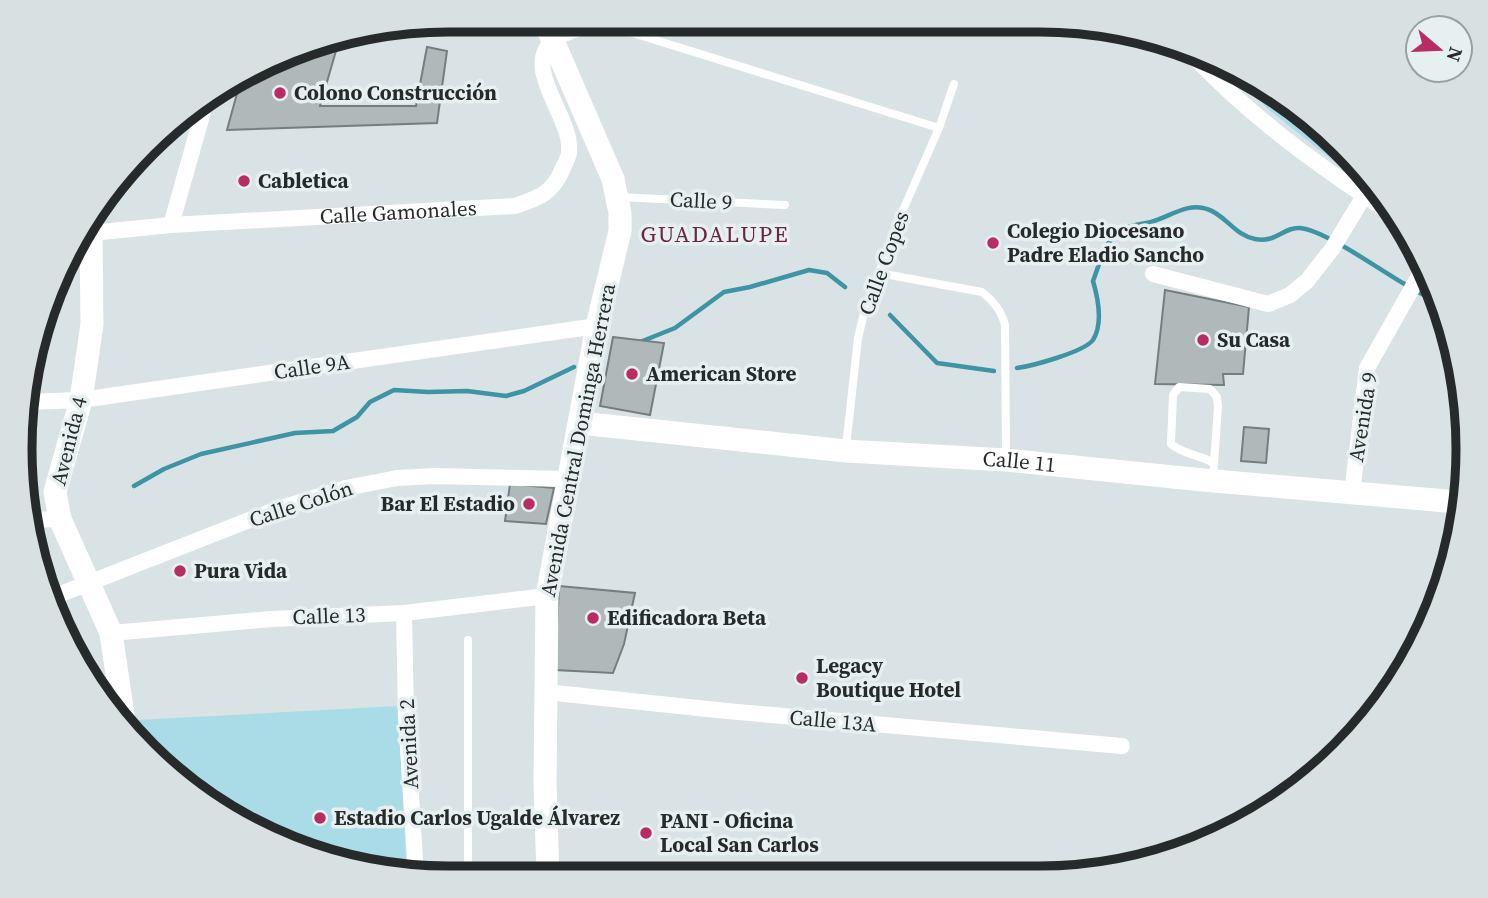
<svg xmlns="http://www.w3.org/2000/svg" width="1488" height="898" viewBox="0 0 1488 898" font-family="'Source Serif 4',serif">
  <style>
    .green { fill: #a9dce6 }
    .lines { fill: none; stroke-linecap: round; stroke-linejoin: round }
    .stream { stroke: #3e94a4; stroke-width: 4.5 }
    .building { fill: #b0b9ba; stroke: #757d7f; stroke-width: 2 }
    .lane { stroke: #fff; stroke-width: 8 }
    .street { stroke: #fff; stroke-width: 16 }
    .secondary { stroke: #fff; stroke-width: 23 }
    .poi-dot { fill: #b82c64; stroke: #e7f0f1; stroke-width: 2.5 }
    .labels { text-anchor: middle; stroke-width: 7; stroke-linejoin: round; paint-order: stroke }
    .poi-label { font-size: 21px; font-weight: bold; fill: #272a2b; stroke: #e7f0f1; text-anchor: start }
    .street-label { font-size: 21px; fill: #272a2b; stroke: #e7f0f1 }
    .neighbourhood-label { font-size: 23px; letter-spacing: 2px; fill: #6c273f; stroke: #e7f0f1 }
    .rim { fill: none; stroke: #272a2b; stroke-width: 9 }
  </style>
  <rect width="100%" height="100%" fill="#d9e2e4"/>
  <!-- green -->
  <g class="green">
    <path d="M1220 61 1300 108 1367 183 1355 178 1269 110Z"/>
    <path d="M398 706 407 875H393L285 846 188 790 139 739 138 720Z"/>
  </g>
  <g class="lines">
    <!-- stream -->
    <g class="stream">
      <path d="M1416 291 1434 300"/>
      <path d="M890 315 937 363 994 371"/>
      <path d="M640 342 675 328 724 292 750 287 809 270 827 273 845 287"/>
      <path d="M1017 368C1032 366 1084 352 1093 340 1103 324 1098 298 1093 281 1098 268 1103 248 1113 237 1124 225 1137 225 1151 222 1169 217 1188 202 1207 209 1226 215 1234 235 1255 239 1277 243 1283 227 1300 228 1325 230 1384 273 1408 286"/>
      <path d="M134 486 164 469 201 454 295 433 333 431 357 417 370 402 394 390 428 392 467 391 506 396 524 391 574 367"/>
    </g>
  </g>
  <!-- building -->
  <g class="building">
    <path d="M340 37 320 106H416L427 47 447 51 437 123 227 130 241 79 311 42Z"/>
    <path d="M1165 290 1249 307 1243 374H1223L1224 385 1155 384Z"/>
    <path d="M613 337 664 343 650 415 600 406Z"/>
    <path d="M1244 427 1269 429 1266 463 1241 461Z"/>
    <path d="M510 484 554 488 546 524 505 521Z"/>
    <path d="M559 586 635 593 624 644 613 673 555 670Z"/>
  </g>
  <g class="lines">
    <!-- lane -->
    <g class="lane">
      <path d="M601 20 623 30 939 128"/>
      <path d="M619 197 785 205"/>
      <path d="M879 273 982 292C994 302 1001 310 1005 325L1006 456"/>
      <path d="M846 447 858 338 865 309 903 210 939 128 954 84"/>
      <path d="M1213 478 1218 407 1217 397 1210 389 1179 387 1173 395 1171 444C1182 454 1200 455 1214 463"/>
      <path d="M468 875V640"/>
    </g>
    <!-- street -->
    <g class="street">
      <path d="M1185 47C1245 113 1319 167 1394 215"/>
      <path d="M171 225 207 98"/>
      <path id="s1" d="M91 233 171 225 515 206C539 198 553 193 563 168 565 163 569 157 569 152 573 118 522 70 552 41 560 33 590 25 601 20"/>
      <path d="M1153 274 1268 304 1290 295 1307 281 1332 249 1364 196"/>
      <path d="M27 402 81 400 597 326"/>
      <path d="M1352 493 1367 368 1423 269"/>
      <path d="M31 520 60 519"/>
      <path d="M48 599 275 510 346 488 397 478 434 476 568 479"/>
      <path d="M404 613 406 716 416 875"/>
      <path d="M111 633 272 619 404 613 547 596"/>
      <path d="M545 692 727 711 1122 746"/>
    </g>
    <!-- secondary -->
    <g class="secondary">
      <path d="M544 20 613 179 620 213V231L597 326 547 596 545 783 548 876"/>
      <path d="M80 234 91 233 92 324 81 400 55 492 60 519 111 633 124 722"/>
      <path id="s2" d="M580 423 846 451 1006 460 1203 480 1458 502"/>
    </g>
  </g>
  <!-- markers -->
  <g class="poi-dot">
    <circle cx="280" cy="93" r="7"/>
    <circle cx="244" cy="181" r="7"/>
    <circle cx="993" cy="243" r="7"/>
    <circle cx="1203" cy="340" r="7"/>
    <circle cx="632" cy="374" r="7"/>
    <circle cx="529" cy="504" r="7"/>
    <circle cx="180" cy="571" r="7"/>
    <circle cx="593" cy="618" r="7"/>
    <circle cx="802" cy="678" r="7"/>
    <circle cx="320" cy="818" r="7"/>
    <circle cx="646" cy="833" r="7"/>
  </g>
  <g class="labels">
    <!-- poi labels -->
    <g class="poi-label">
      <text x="294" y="100">Colono Construcción</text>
      <text x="258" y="188">Cabletica</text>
      <text x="1007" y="238">Colegio Diocesano<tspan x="1007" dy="24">Padre Eladio Sancho</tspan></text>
      <text x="1217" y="347">Su Casa</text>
      <text x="646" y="381">American Store</text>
      <text x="515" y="511" text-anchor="end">Bar El Estadio</text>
      <text x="194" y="578">Pura Vida</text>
      <text x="607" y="625">Edificadora Beta</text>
      <text x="816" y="673">Legacy<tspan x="816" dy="24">Boutique Hotel</tspan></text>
      <text x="334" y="825">Estadio Carlos Ugalde Álvarez</text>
      <text x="660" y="828">PANI - Oficina<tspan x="660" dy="24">Local San Carlos</tspan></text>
    </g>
    <!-- street labels -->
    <g class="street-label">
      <text transform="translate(701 201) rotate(3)" y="7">Calle 9</text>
      <text dy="7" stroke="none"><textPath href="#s1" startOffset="308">Calle Gamonales</textPath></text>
      <text transform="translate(884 263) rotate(-70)" y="7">Calle Copes</text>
      <text transform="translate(312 367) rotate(-8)" y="7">Calle 9A</text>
      <text transform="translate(1363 417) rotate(-81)" y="7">Avenida 9</text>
      <text transform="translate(578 440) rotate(-79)" y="7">Avenida Central Dominga Herrera</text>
      <text transform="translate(69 441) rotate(-76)" y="7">Avenida 4</text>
      <text dy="7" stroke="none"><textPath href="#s2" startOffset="441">Calle 11</textPath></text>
      <text transform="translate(301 504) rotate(-18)" y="7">Calle Colón</text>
      <text transform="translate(329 616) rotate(-2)" y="7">Calle 13</text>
      <text transform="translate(833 721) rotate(5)" y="7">Calle 13A</text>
      <text transform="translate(409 744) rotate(-93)" y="7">Avenida 2</text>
    </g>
    <!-- neighbourhood labels -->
    <g class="neighbourhood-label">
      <text x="715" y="242">GUADALUPE</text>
    </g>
  </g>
  <!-- crop -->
  <path d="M0 0H1488V898H0ZM449 32H1039A417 417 0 0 1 1456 449V449A417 417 0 0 1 1039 866H449A417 417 0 0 1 32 449V449A417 417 0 0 1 449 32Z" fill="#d8e0e1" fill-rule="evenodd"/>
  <path class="rim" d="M449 32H1039A417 417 0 0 1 1456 449V449A417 417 0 0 1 1039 866H449A417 417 0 0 1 32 449V449A417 417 0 0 1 449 32Z"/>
  <!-- north arrow -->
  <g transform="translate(1439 49) rotate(109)"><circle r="33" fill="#e7f0f1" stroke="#9aa1a2" stroke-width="2"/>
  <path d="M0-5L12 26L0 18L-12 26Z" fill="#b82c64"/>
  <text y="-10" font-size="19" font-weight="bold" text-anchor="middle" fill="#272a2b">N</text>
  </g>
</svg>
